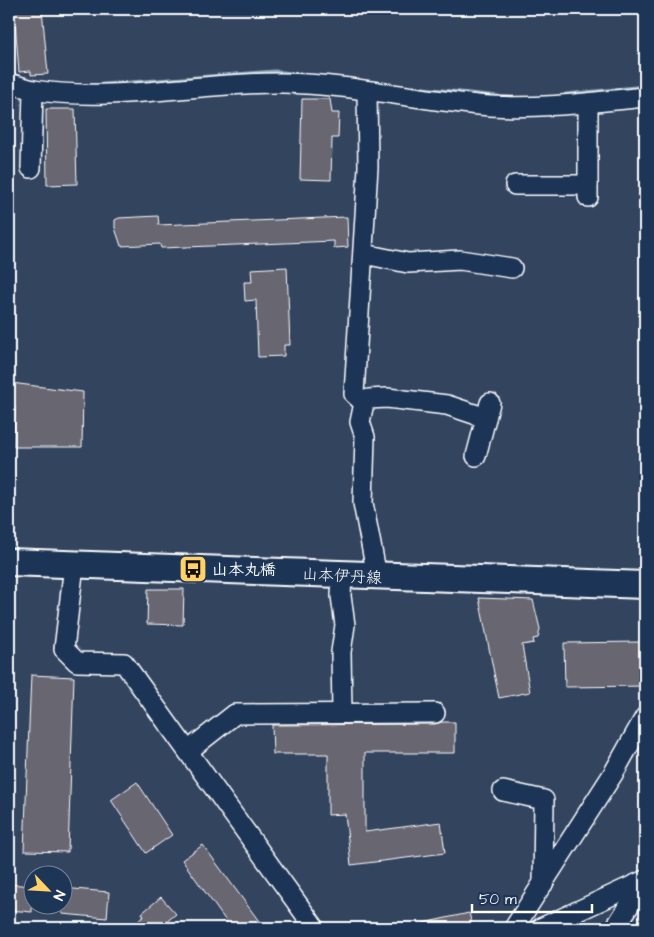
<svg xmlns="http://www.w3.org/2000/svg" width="654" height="937" viewBox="0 0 654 937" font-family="'Architects Daughter','Klee One',sans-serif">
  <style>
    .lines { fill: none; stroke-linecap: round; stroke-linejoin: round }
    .stream { stroke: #8fa9b9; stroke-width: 5 }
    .building { fill: #676671; stroke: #fff }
    .minor-casing { stroke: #fff; stroke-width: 22 }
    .secondary-casing { stroke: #fff; stroke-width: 30 }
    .minor { stroke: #1d3557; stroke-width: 19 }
    .secondary { stroke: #1d3557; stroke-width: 26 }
    .labels { text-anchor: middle; stroke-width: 5; stroke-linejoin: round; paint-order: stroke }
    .poi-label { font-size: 16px; font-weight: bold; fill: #fff; stroke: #1d3557; text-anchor: start }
    .street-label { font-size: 16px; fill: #fff; stroke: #1d3557 }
  </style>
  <rect width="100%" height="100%" fill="#33445f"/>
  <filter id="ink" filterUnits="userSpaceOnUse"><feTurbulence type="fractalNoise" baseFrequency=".02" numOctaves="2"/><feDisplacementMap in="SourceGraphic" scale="10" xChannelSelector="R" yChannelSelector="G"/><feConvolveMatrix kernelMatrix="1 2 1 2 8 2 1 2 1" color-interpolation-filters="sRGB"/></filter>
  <g filter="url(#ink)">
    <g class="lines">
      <!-- stream -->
      <g class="stream">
        <path d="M91 86 275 72 299 75"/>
        <path d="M414 88 498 97"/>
        <path d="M9 93 20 94"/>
        <path d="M566 95 645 87"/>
      </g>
    </g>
    <!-- building -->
    <g class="building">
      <path d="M14 9H42L48 74 31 75V71L19 72Z"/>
      <path d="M302 99H330L332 113H339L338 138H332L331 180 300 179Z"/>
      <path d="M46 109H75L77 184 47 185Z"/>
      <path d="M158 216 159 225 347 217 348 247 334 248V241L161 248 160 244 121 246 115 228V220L119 218Z"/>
      <path d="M287 267 290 345H284V356L258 357 256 300 245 301 244 282H252L251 269Z"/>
      <path d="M11 383 83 392 82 447H14L15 407H10Z"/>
      <path d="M148 589H184L183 625 147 624Z"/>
      <path d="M479 598 533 600 540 629 538 638 533 639 534 643 522 645 530 692 499 698Z"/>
      <path d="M641 642V655H645V686L565 687 564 643Z"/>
      <path d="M31 675 74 677 68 852 24 851Z"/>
      <path d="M442 722H455V753H365V832L441 822 445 853 351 865 345 814 328 815V754H273L272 725 435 724Z"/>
      <path d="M137 782 172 835 146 853 111 800Z"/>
      <path d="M203 845 264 928H231L182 860Z"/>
      <path d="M9 884 32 886V912L9 910Z"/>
      <path d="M62 888 109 892 107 918 62 914Z"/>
      <path d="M161 897 176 914 159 928H130L144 916 142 913Z"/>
      <path d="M469 913 473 928H424L423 923Z"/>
    </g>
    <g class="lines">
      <defs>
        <g id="minor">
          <path d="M9 83 33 90"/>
          <path d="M31 168 33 90C116 103 199 82 283 83 352 84 421 101 490 106 542 109 594 102 645 97"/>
          <path d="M515 185H588"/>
          <path d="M588 197V103"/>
          <path d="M364 254 408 263 460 260 512 268"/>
          <path d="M364 403 354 394 368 167 367 91"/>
          <path d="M476 456 490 403"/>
          <path d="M74 565 64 649 77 662 124 663 315 928"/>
          <path d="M342 575 341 596 345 625 341 652 342 712"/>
          <path d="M377 576 363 503 365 437 360 422 364 403 369 399 387 398 447 405 486 418"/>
          <path d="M188 751 235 714 435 713"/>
          <path d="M503 791 544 800 543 884"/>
          <path d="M514 928 613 774 645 717"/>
          <path d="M541 928 645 880"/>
          <path d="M615 928 645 881"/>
        </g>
        <path id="secondary" d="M9 562 645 585"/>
      </defs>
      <!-- minor casing -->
      <use href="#minor" class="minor-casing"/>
      <!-- secondary casing -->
      <use href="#secondary" class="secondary-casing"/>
      <!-- minor -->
      <use href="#minor" class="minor"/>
      <!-- secondary -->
      <use href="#secondary" class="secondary"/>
    </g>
  </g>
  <!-- icons -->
  <defs>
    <symbol id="bus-square" viewBox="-11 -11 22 22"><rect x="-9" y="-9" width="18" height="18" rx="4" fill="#ffd166" stroke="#1d3557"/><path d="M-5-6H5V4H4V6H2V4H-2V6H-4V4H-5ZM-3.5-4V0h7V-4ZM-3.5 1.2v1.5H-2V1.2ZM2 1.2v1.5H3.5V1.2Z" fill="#111"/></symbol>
  </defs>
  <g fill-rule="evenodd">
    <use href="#bus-square" x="177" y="553" width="32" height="32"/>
  </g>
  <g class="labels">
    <!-- poi labels -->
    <g class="poi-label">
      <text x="212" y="575">山本丸橋</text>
    </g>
    <!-- street labels -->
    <g class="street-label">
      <text transform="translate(342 575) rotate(3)" y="6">山本伊丹線</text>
    </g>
  </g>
  <!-- margin -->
  <rect width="654" height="937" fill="none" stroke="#1d3557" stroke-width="30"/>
  <rect x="15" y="15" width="624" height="907" fill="none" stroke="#fff" stroke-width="2" filter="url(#ink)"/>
  <!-- north arrow -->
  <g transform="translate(48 890) rotate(115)"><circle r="24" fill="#1d3557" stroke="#77869a"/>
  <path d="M0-4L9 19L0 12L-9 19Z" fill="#ffd166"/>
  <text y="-8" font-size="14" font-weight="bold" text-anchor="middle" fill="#ffffff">N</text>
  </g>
  <!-- scale -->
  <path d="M472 904v8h120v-8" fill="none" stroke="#ffffff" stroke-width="2.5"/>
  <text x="479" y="904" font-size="15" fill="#ffffff" stroke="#1d3557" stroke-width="4" paint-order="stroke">50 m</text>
</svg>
